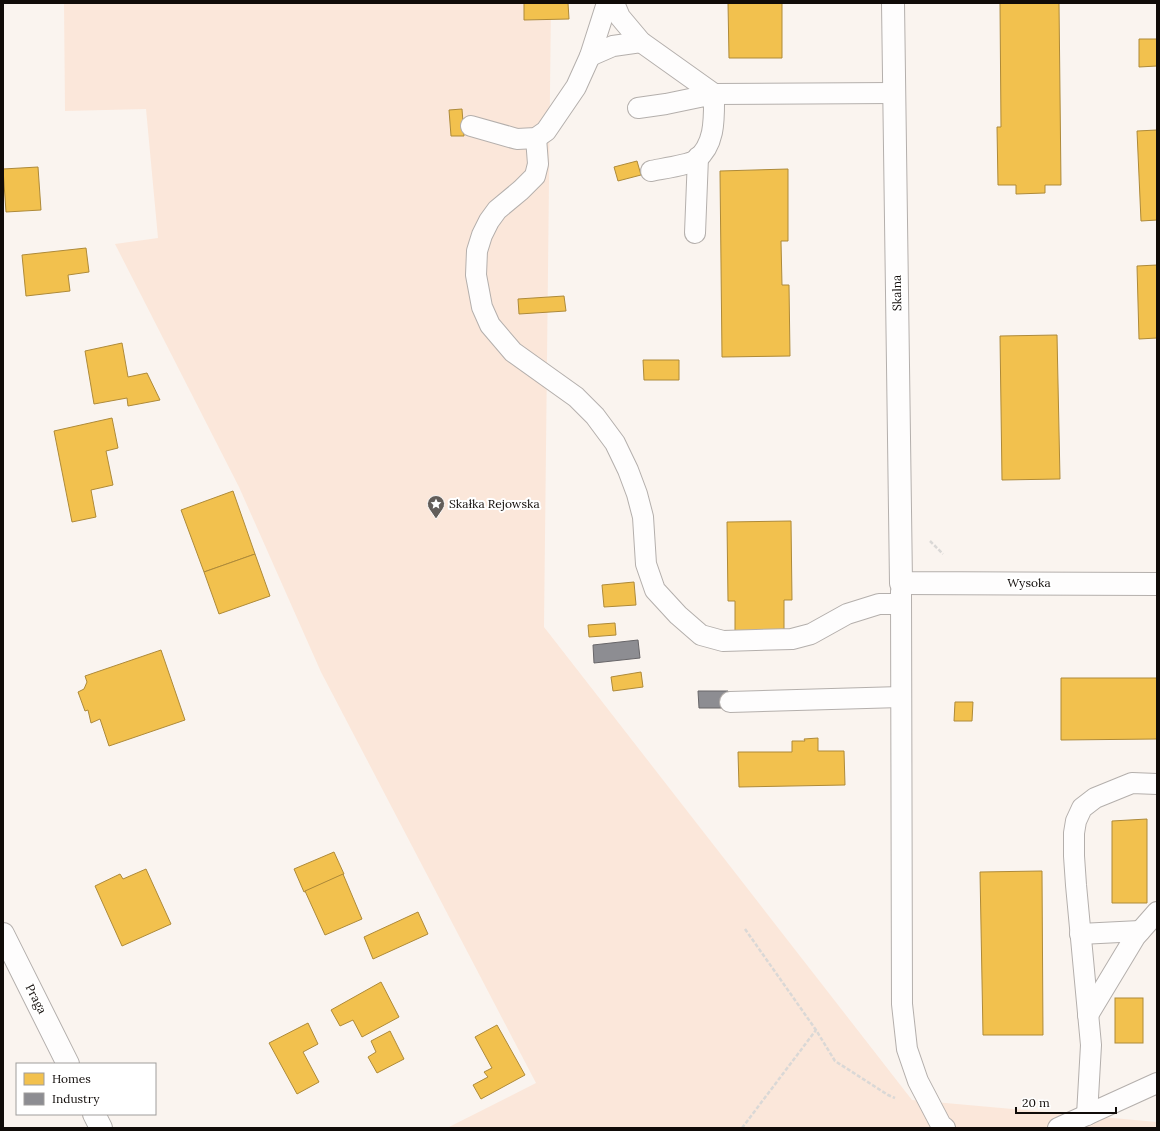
<svg xmlns="http://www.w3.org/2000/svg" width="1160" height="1131" viewBox="0 0 1160 1131" font-family="Lora,serif">
  <style>
    .green { fill: #fbe7da }
    .homes { fill: #f2c14e; stroke: #ae8a39 }
    .industry { fill: #8d8d92; stroke: #686669 }
    .lines { fill: none; stroke-linecap: round; stroke-linejoin: round }
    .service-casing { stroke: #b4afac; stroke-width: 22 }
    .minor-casing { stroke: #b4afac; stroke-width: 24 }
    .path { stroke: #dad8d6; stroke-width: 2.5; stroke-dasharray: 4 2; stroke-linecap: butt }
    .service { stroke: #fefdfd; stroke-width: 20 }
    .minor { stroke: #fefdfd; stroke-width: 22 }
    .labels { text-anchor: middle; stroke-width: 4; stroke-linejoin: round; paint-order: stroke }
    .street-label { font-size: 12px; fill: #100b08; stroke: #fff }
    .poi-label { font-size: 12px; fill: #100b08; stroke: #fff; text-anchor: start }
  </style>
  <rect width="100%" height="100%" fill="#faf4ef"/>
  <!-- green -->
  <path class="green" d="M64 3H551L544 627 912 1100 1157 1122V1128H447L536 1083 321 672 239 487 115 244 158 238 146 109 65 111Z"/>
  <!-- homes -->
  <g class="homes">
    <path d="M524 3H568L569 19 524 20Z"/>
    <path d="M728 3H782V58H729Z"/>
    <path d="M1000 3H1059L1061 185H1045V193L1016 194V185H998L997 127H1001Z"/>
    <path d="M1139 39H1157V66L1139 67Z"/>
    <path d="M462 109 464 136H451L449 110Z"/>
    <path d="M1157 130V220L1141 221 1137 131Z"/>
    <path d="M637 161 641 175 618 181 614 167Z"/>
    <path d="M38 167 41 210 6 212 3 169Z"/>
    <path d="M788 169V241H781L782 285H789L790 356 722 357 720 171Z"/>
    <path d="M86 248 89 272 68 275 70 291 26 296 22 255Z"/>
    <path d="M1157 265V338L1139 339 1137 266Z"/>
    <path d="M564 296 566 311 519 314 518 299Z"/>
    <path d="M1057 335 1060 479 1002 480 1000 336Z"/>
    <path d="M122 343 128 377 147 373 160 400 128 406 127 398 94 404 85 351Z"/>
    <path d="M643 360H679V380H644Z"/>
    <path d="M112 418 118 448 106 451 113 485 91 490 96 517 72 522 54 431Z"/>
    <path d="M233 491 255 554 204 572 181 510Z"/>
    <path d="M791 521 792 600H784V633L735 634V601H728L727 522Z"/>
    <path d="M255 554 270 596 219 614 204 572Z"/>
    <path d="M634 582 636 605 604 607 602 585Z"/>
    <path d="M615 623 616 635 589 637 588 625Z"/>
    <path d="M161 650 185 720 109 746 100 719 91 723 88 710 85 711 78 692 84 689 87 682 85 676Z"/>
    <path d="M641 672 643 687 613 691 611 677Z"/>
    <path d="M1061 678H1157V739L1061 740Z"/>
    <path d="M955 702H973L972 721H954Z"/>
    <path d="M818 738V751H844L845 785 739 787 738 752H792V741H805L804 739Z"/>
    <path d="M1147 819V903H1112V821Z"/>
    <path d="M334 852 344 874 304 892 294 869Z"/>
    <path d="M146 869 171 924 122 946 95 886 120 874 123 879Z"/>
    <path d="M1042 871 1043 1035H983L980 872Z"/>
    <path d="M343 874 362 919 325 935 305 891Z"/>
    <path d="M418 912 428 934 373 959 364 937Z"/>
    <path d="M381 982 399 1017 362 1037 353 1020 340 1026 331 1010Z"/>
    <rect x="1115" y="998" width="28" height="45"/>
    <path d="M308 1023 318 1044 303 1052 319 1082 297 1094 269 1043Z"/>
    <path d="M497 1025 525 1075 481 1099 473 1085 488 1077 484 1072 492 1068 475 1037Z"/>
    <path d="M390 1031 404 1059 377 1073 368 1057 376 1052 371 1041Z"/>
  </g>
  <!-- industry -->
  <g class="industry">
    <path d="M638 640 640 658 594 663 593 645Z"/>
    <path d="M698 691H728V708H699Z"/>
  </g>
  <g class="lines">
    <defs>
      <g id="service">
        <path d="M614 3 620 17 641 42 714 94 894 93"/>
        <path d="M590 56 613 46 641 42"/>
        <path d="M638 108 666 104 714 94C714 117 716 144 696 160 689 165 660 169 651 171"/>
        <path d="M471 126 517 139 536 138 546 131 576 87 590 56 607 3"/>
        <path d="M536 138 538 164 535 176 521 190 497 210 489 221 482 235 477 251 476 275 482 307 490 325 513 352 576 397 595 416 615 443 628 470 637 494 643 517 646 564 655 590 678 615 701 635 723 641 792 639 811 634 847 614 879 604H900"/>
        <path d="M695 233 698 157"/>
        <path d="M901 591 902 1004 907 1049 918 1081 941 1125 945 1128"/>
        <path d="M730 702 901 697"/>
        <path d="M1080 934 1140 931"/>
        <path d="M1088 1015 1135 937 1157 912"/>
        <path d="M1087 1115 1091 1045 1076 885 1074 856V833L1076 821 1082 808 1095 798 1132 783 1157 784"/>
        <path d="M1058 1128 1157 1083"/>
      </g>
      <g id="minor">
        <path d="M893 3 901 583 1157 584"/>
        <path d="M3 934 68 1064"/>
        <path d="M94 1114 101 1128"/>
      </g>
    </defs>
    <!-- service casing -->
    <use href="#service" class="service-casing"/>
    <!-- minor casing -->
    <use href="#minor" class="minor-casing"/>
    <!-- path -->
    <g class="path">
      <path d="M930 541 943 554"/>
      <path d="M745 929 816 1030 835 1061 888 1095 895 1098"/>
      <path d="M742 1128 816 1030"/>
    </g>
    <!-- service -->
    <use href="#service" class="service"/>
    <!-- minor -->
    <use href="#minor" class="minor"/>
  </g>
  <!-- icons -->
  <defs>
    <symbol id="sight-pin" viewBox="-11 -11 22 30"><path d="M0 17L-7.5 6A9.5 9.5 0 1 1 7.5 6Z" fill="#625d59" stroke="#fff"/><path d="M0-6L1.8-2.2L6-1.7L2.9 1.2L3.7 5.4L0 3.3L-3.7 5.4L-2.9 1.2L-6-1.7L-1.8-2.2Z" fill="#fff"/></symbol>
  </defs>
  <g fill-rule="evenodd">
    <use href="#sight-pin" x="426" y="494" width="20" height="27"/>
  </g>
  <g class="labels">
    <!-- street labels -->
    <g class="street-label">
      <text transform="translate(897 293) rotate(-91)" y="4">Skalna</text>
      <text x="1029" y="587">Wysoka</text>
      <text transform="translate(36 999) rotate(63)" y="4">Praga</text>
    </g>
    <!-- poi labels -->
    <g class="poi-label">
      <text x="449" y="508">Skałka Rejowska</text>
    </g>
  </g>
  <!-- border -->
  <rect width="1160" height="1131" fill="none" stroke="#100b08" stroke-width="8"/>
  <!-- legend -->
  <rect x="16" y="1063" width="140" height="52" fill="#ffffff" stroke="#9f9d9c"/>
  <rect x="24" y="1073" width="20" height="12" fill="#f2c14e" stroke="#9f9d9c"/>
  <text x="52" y="1083" font-size="12" fill="#100b08">Homes</text>
  <rect x="24" y="1093" width="20" height="12" fill="#8d8d92" stroke="#9f9d9c"/>
  <text x="52" y="1103" font-size="12" fill="#100b08">Industry</text>
  <!-- scale -->
  <path d="M1016 1107v6h100v-6" fill="none" stroke="#100b08" stroke-width="2"/>
  <text x="1022" y="1107" font-size="12" fill="#100b08" stroke="#ffffff" stroke-width="3" paint-order="stroke">20 m</text>
</svg>
